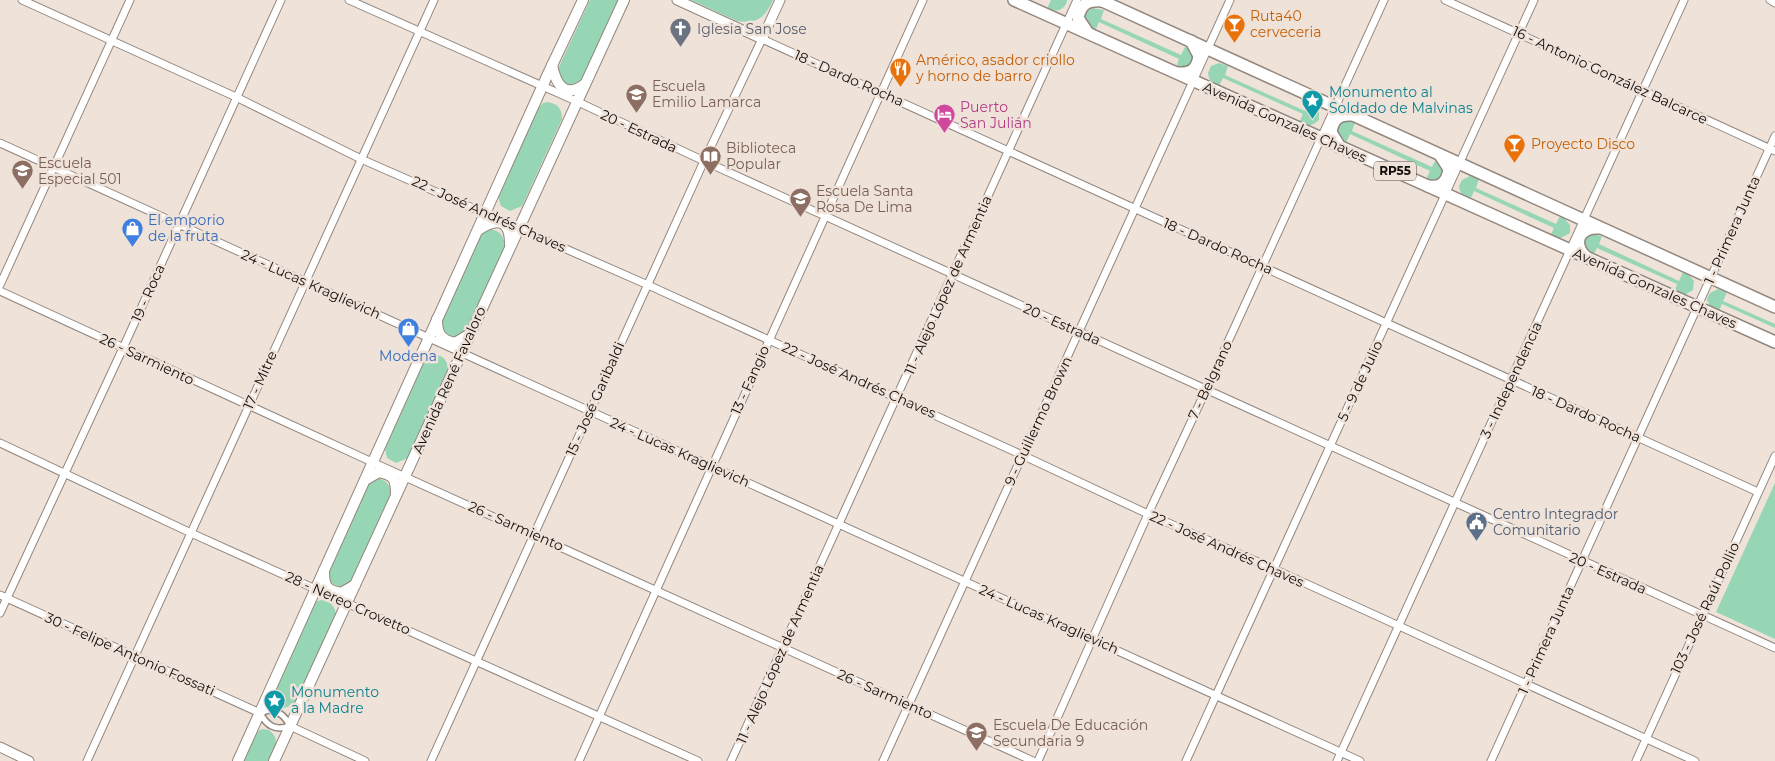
<svg xmlns="http://www.w3.org/2000/svg" width="1775" height="761" viewBox="0 0 1775 761" font-family="Montserrat,sans-serif">
  <style>
    .green { fill: #96d6b5 }
    .lines { fill: none; stroke-linecap: round; stroke-linejoin: round }
    .pedestrian-casing { stroke: #92867d; stroke-width: 8 }
    .minor-casing { stroke: #92867d; stroke-width: 9 }
    .tertiary-casing { stroke: #92867d; stroke-width: 11 }
    .secondary-casing { stroke: #92867d; stroke-width: 12 }
    .primary-casing { stroke: #92867d; stroke-width: 14 }
    .pedestrian { stroke: #fff; stroke-width: 5 }
    .minor { stroke: #fff; stroke-width: 7 }
    .tertiary { stroke: #fff; stroke-width: 9 }
    .secondary { stroke: #fff; stroke-width: 10 }
    .primary { stroke: #fff; stroke-width: 11 }
    .labels { text-anchor: middle; stroke-width: 5; stroke-linejoin: round; paint-order: stroke }
    .shield { fill: #efe2d9; stroke: #544d48; stroke-width: 1 }
    .shield-label { font-size: 12px; font-weight: bold; fill: #110d0a }
    .food-label { font-size: 14px; fill: #c56008; stroke: #efe2d9; text-anchor: start }
    .worship-label { font-size: 14px; fill: #5b616d; stroke: #efe2d9; text-anchor: start }
    .street-label { font-size: 14px; fill: #110d0a; stroke: #efe2d9 }
    .education-label { font-size: 14px; fill: #785e54; stroke: #efe2d9; text-anchor: start }
    .culture-label { font-size: 14px; fill: #0d838f; stroke: #efe2d9; text-anchor: start }
    .hotel-label { font-size: 14px; fill: #b23c85; stroke: #efe2d9; text-anchor: start }
    .shop-label { font-size: 14px; fill: #366cbe; stroke: #efe2d9; text-anchor: start }
    .service-label { font-size: 14px; fill: #4e5e75; stroke: #efe2d9; text-anchor: start }
  </style>
  <rect width="100%" height="100%" fill="#efe2d9"/>
  <!-- green -->
  <g class="green">
    <path d="M590 0H618L581 81 569 85 564 83 557 71Z"/>
    <path d="M691 0H773C765 18 757 24 737 21Z"/>
    <path d="M1051 0H1067C1066 10 1055 13 1047 9Z"/>
    <path d="M1092 8 1104 10 1101 19 1181 55 1185 47 1190 49 1195 56 1188 69 1176 68 1179 59 1099 22 1095 31 1091 29 1084 17 1088 11Z"/>
    <path d="M1219 63 1228 66 1225 75 1305 111 1309 103 1313 104 1319 111V120C1313 126 1307 127 1299 123L1303 114 1223 78 1219 86C1212 84 1209 80 1208 73L1211 66Z"/>
    <path d="M548 102C558 104 562 109 562 119L522 206 510 211 501 206 498 197 538 109 543 103Z"/>
    <path d="M1343 120 1355 122 1352 131 1432 167 1436 159 1446 168 1439 181 1431 182 1426 179 1430 171 1350 134 1346 143 1338 137 1336 126Z"/>
    <path d="M1470 176 1479 179 1476 188 1556 224 1560 216 1564 218 1570 225V233L1559 239 1550 236 1554 228 1474 191 1470 200C1463 197 1460 193 1459 186L1462 180Z"/>
    <path d="M490 229C500 231 504 236 505 246L465 333 453 337 444 332 441 323 481 235 486 230Z"/>
    <path d="M1590 234 1602 236 1599 244 1679 281 1683 272 1688 274 1694 281 1693 290 1683 296 1674 293 1677 284 1597 248 1593 256 1585 251 1583 240Z"/>
    <path d="M1718 289 1727 292 1723 301 1775 324V328L1722 304 1718 313 1710 307 1707 299 1710 293Z"/>
    <path d="M434 354C444 356 448 361 448 371L408 458 396 463 387 458 385 449 425 360 429 355Z"/>
    <path d="M377 478C386 480 391 485 391 495L351 582 339 587 330 582 327 573 367 485Z"/>
    <path d="M1775 483V639L1716 612Z"/>
    <path d="M322 600C331 602 336 607 336 617L296 704 284 708 275 703 272 694 312 606 317 601Z"/>
    <path d="M263 729 269 730C281 740 276 749 270 761H241C246 751 250 732 263 729Z"/>
  </g>
  <g class="lines">
    <defs>
      <path id="pedestrian" d="M269 710C280 712 285 716 290 726 275 731 267 726 260 713Z"/>
      <g id="minor">
        <path d="M22 0 236 97 361 159 648 285 1022 455 1148 514 1274 569 1695 761"/>
        <path d="M349 0 576 101 704 161 1775 648"/>
        <path d="M1445 0 1775 151"/>
        <path d="M1770 0 1775 3"/>
        <path d="M0 143 1360 761"/>
        <path d="M0 285 130 0"/>
        <path d="M0 291 372 462 1033 761"/>
        <path d="M0 443 191 533 698 761"/>
        <path d="M0 595 260 713"/>
        <path d="M0 613 123 348 281 0"/>
        <path d="M290 726 365 761"/>
        <path d="M87 761 434 0"/>
        <path d="M431 761 704 161 762 39 1758 492"/>
        <path d="M579 761 923 0"/>
        <path d="M731 761 1077 0"/>
        <path d="M883 761 1230 0"/>
        <path d="M1038 761 1148 514 1206 390 1384 0"/>
        <path d="M1186 761 1534 0"/>
        <path d="M1337 761 1684 0"/>
        <path d="M1491 761 1775 136"/>
        <path d="M1636 761 1775 456"/>
      </g>
      <g id="tertiary">
        <path d="M677 0 762 39 780 0"/>
        <path d="M0 747 29 761"/>
      </g>
      <g id="secondary">
        <path d="M552 65C556 85 565 99 585 84"/>
        <path d="M478 230C496 218 510 218 510 244"/>
        <path d="M437 319C437 333 440 340 455 343L470 334"/>
        <path d="M365 480 379 472C394 475 396 479 396 495"/>
        <path d="M324 570C324 585 325 590 341 593L355 585"/>
        <path d="M238 761 547 76 583 0"/>
        <path d="M274 761 624 0"/>
      </g>
      <g id="primary">
        <path d="M1014 0 1775 342"/>
        <path d="M1100 0 1775 307"/>
        <path d="M1088 33 1078 18C1081 3 1088 0 1103 1"/>
        <path d="M1178 73C1191 74 1197 69 1199 56L1191 41"/>
        <path d="M1340 147 1331 132C1333 119 1339 114 1352 115"/>
        <path d="M1428 186C1441 188 1447 182 1449 169L1440 155"/>
        <path d="M1586 257C1572 243 1579 227 1599 228"/>
      </g>
    </defs>
    <!-- pedestrian casing -->
    <use href="#pedestrian" class="pedestrian-casing"/>
    <!-- minor casing -->
    <use href="#minor" class="minor-casing"/>
    <!-- tertiary casing -->
    <use href="#tertiary" class="tertiary-casing"/>
    <!-- secondary casing -->
    <use href="#secondary" class="secondary-casing"/>
    <!-- primary casing -->
    <use href="#primary" class="primary-casing"/>
    <!-- pedestrian -->
    <use href="#pedestrian" class="pedestrian"/>
    <!-- minor -->
    <use href="#minor" class="minor"/>
    <!-- tertiary -->
    <use href="#tertiary" class="tertiary"/>
    <!-- secondary -->
    <use href="#secondary" class="secondary"/>
    <!-- primary -->
    <use href="#primary" class="primary"/>
  </g>
  <!-- icons -->
  <defs>
    <symbol id="bar-pin" viewBox="-11 -11 22 30"><path d="M0 17L-7.5 6A9.5 9.5 0 1 1 7.5 6Z" fill="#e8710a" stroke="#efe2d9"/><path d="M-6-5H6L.8 .8V4.5H3.5V6h-7V4.5H-.8V.8Z" fill="#fff"/></symbol>
    <symbol id="church-pin" viewBox="-11 -11 22 30"><path d="M0 17L-7.5 6A9.5 9.5 0 1 1 7.5 6Z" fill="#6b7280" stroke="#efe2d9"/><path d="M-1.2-6h2.4v3.5h3.3v2.4h-3.3V6h-2.4V-.1h-3.3v-2.4h3.3Z" fill="#fff"/></symbol>
    <symbol id="restaurant-pin" viewBox="-11 -11 22 30"><path d="M0 17L-7.5 6A9.5 9.5 0 1 1 7.5 6Z" fill="#e8710a" stroke="#efe2d9"/><path d="M-5-6h1v4h1v-4h1v4h1v-4h1v5L-1.5 .5V6h-2V.5L-5-1ZM5-6V6H3V1.5H1.5Q1.5-4 5-6Z" fill="#fff"/></symbol>
    <symbol id="school-pin" viewBox="-11 -11 22 30"><path d="M0 17L-7.5 6A9.5 9.5 0 1 1 7.5 6Z" fill="#8d6e63" stroke="#efe2d9"/><path d="M0-5L7-2L0 1L-7-2ZM-4 1L0 2.5L4 1V4Q0 6-4 4Z" fill="#fff"/></symbol>
    <symbol id="sight-pin" viewBox="-11 -11 22 30"><path d="M0 17L-7.5 6A9.5 9.5 0 1 1 7.5 6Z" fill="#0f9aa8" stroke="#efe2d9"/><path d="M0-6L1.8-2.2L6-1.7L2.9 1.2L3.7 5.4L0 3.3L-3.7 5.4L-2.9 1.2L-6-1.7L-1.8-2.2Z" fill="#fff"/></symbol>
    <symbol id="hotel-pin" viewBox="-11 -11 22 30"><path d="M0 17L-7.5 6A9.5 9.5 0 1 1 7.5 6Z" fill="#d1479c" stroke="#efe2d9"/><path d="M-6-4.5h1.5V1H6V5H4.5V3h-9V5H-6ZM-4 0a1.8 1.8 0 1 1 3.6 0ZM.5 0V-2.5h3Q6-2.5 6 0Z" fill="#fff"/></symbol>
    <symbol id="library-pin" viewBox="-11 -11 22 30"><path d="M0 17L-7.5 6A9.5 9.5 0 1 1 7.5 6Z" fill="#8d6e63" stroke="#efe2d9"/><path d="M-6-4Q-3-5.5-.7-3.5V5Q-3 3-6 4ZM6-4Q3-5.5 .7-3.5V5Q3 3 6 4Z" fill="#fff"/></symbol>
    <symbol id="shop-pin" viewBox="-11 -11 22 30"><path d="M0 17L-7.5 6A9.5 9.5 0 1 1 7.5 6Z" fill="#3f7fe0" stroke="#efe2d9"/><path d="M-5-2.5h2.3a2.7 3.5 0 0 1 5.4 0H5L5.5 6h-11ZM-1.5-2.5h3a1.5 2.3 0 0 0-3 0Z" fill="#fff"/></symbol>
    <symbol id="civic-pin" viewBox="-11 -11 22 30"><path d="M0 17L-7.5 6A9.5 9.5 0 1 1 7.5 6Z" fill="#5c6f8a" stroke="#efe2d9"/><path d="M-.6-6.5H3V-4.5H.6V-3L4-1V1h2V6H-6V1h2V-1L-.6-3ZM-1.2 2.5V6h2.4V2.5Z" fill="#fff"/></symbol>
  </defs>
  <g fill-rule="evenodd">
    <use href="#bar-pin" x="1222" y="12" width="25" height="34"/>
    <use href="#church-pin" x="668" y="16" width="25" height="34"/>
    <use href="#restaurant-pin" x="888" y="56" width="25" height="34"/>
    <use href="#school-pin" x="624" y="82" width="25" height="34"/>
    <use href="#sight-pin" x="1300" y="88" width="25" height="34"/>
    <use href="#hotel-pin" x="932" y="102" width="25" height="34"/>
    <use href="#bar-pin" x="1502" y="132" width="25" height="34"/>
    <use href="#library-pin" x="698" y="144" width="25" height="34"/>
    <use href="#school-pin" x="10" y="158" width="25" height="34"/>
    <use href="#school-pin" x="788" y="186" width="25" height="34"/>
    <use href="#shop-pin" x="120" y="216" width="25" height="34"/>
    <use href="#shop-pin" x="396" y="316" width="25" height="34"/>
    <use href="#civic-pin" x="1464" y="510" width="25" height="34"/>
    <use href="#sight-pin" x="262" y="688" width="25" height="34"/>
    <use href="#school-pin" x="964" y="720" width="25" height="34"/>
  </g>
  <g class="labels">
    <!-- shield labels -->
    <rect class="shield" x="1374" y="161.5" width="42" height="19" rx="4"/>
    <g class="shield-label">
      <text x="1395" y="175">RP55</text>
    </g>
    <!-- food labels -->
    <g class="food-label">
      <text x="1250" y="21">Ruta40<tspan x="1250" dy="16">cerveceria</tspan></text>
      <text x="916" y="65">Américo, asador criollo<tspan x="916" dy="16">y horno de barro</tspan></text>
      <text x="1531" y="149">Proyecto Disco</text>
    </g>
    <!-- worship labels -->
    <g class="worship-label">
      <text x="697" y="34">Iglesia San Jose</text>
    </g>
    <!-- street labels -->
    <g class="street-label">
      <text transform="translate(1610 75) rotate(25)" y="5">16 - Antonio González Balcarce</text>
      <text transform="translate(849 78) rotate(24)" y="5">18 - Dardo Rocha</text>
      <text transform="translate(1285 122) rotate(24)" y="5">Avenida Gonzales Chaves</text>
      <text transform="translate(639 131) rotate(25)" y="5">20 - Estrada</text>
      <text transform="translate(489 214) rotate(24)" y="5">22 - José Andrés Chaves</text>
      <text transform="translate(1732 230) rotate(-66)" y="5">1 - Primera Junta</text>
      <text transform="translate(1218 246) rotate(24)" y="5">18 - Dardo Rocha</text>
      <text transform="translate(311 284) rotate(24)" y="5">24 - Lucas Kraglievich</text>
      <text transform="translate(948 285) rotate(-66)" y="5">11 - Alejo López de Armentia</text>
      <text transform="translate(1655 288) rotate(24)" y="5">Avenida Gonzales Chaves</text>
      <text transform="translate(148 293) rotate(-66)" y="5">19 - Roca</text>
      <text transform="translate(1062 324) rotate(24)" y="5">20 - Estrada</text>
      <text transform="translate(147 359) rotate(25)" y="5">26 - Sarmiento</text>
      <text transform="translate(260 380) rotate(-66)" y="5">17 - Mitre</text>
      <text transform="translate(449 380) rotate(-66)" y="5">Avenida René Favaloro</text>
      <text transform="translate(750 380) rotate(-66)" y="5">13 - Fangio</text>
      <text transform="translate(859 380) rotate(24)" y="5">22 - José Andrés Chaves</text>
      <text transform="translate(1210 380) rotate(-65)" y="5">7 - Belgrano</text>
      <text transform="translate(1511 380) rotate(-65)" y="5">3 - Independencia</text>
      <text transform="translate(1360 381) rotate(-65)" y="5">5 - 9 de Julio</text>
      <text transform="translate(595 399) rotate(-66)" y="5">15 - José Garibaldi</text>
      <text transform="translate(1586 414) rotate(24)" y="5">18 - Dardo Rocha</text>
      <text transform="translate(1038 421) rotate(-65)" y="5">9 - Guillermo Brown</text>
      <text transform="translate(680 452) rotate(24)" y="5">24 - Lucas Kraglievich</text>
      <text transform="translate(516 526) rotate(24)" y="5">26 - Sarmiento</text>
      <text transform="translate(1227 549) rotate(24)" y="5">22 - José Andrés Chaves</text>
      <text transform="translate(1608 573) rotate(24)" y="5">20 - Estrada</text>
      <text transform="translate(348 603) rotate(24)" y="5">28 - Nereo Crovetto</text>
      <text transform="translate(1705 608) rotate(-65)" y="5">103 - José Raúl Pollio</text>
      <text transform="translate(1049 619) rotate(24)" y="5">24 - Lucas Kraglievich</text>
      <text transform="translate(1546 640) rotate(-66)" y="5">1 - Primera Junta</text>
      <text transform="translate(130 654) rotate(24)" y="5">30 - Felipe Antonio Fossati</text>
      <text transform="translate(780 654) rotate(-66)" y="5">11 - Alejo López de Armentia</text>
      <text transform="translate(885 694) rotate(24)" y="5">26 - Sarmiento</text>
    </g>
    <!-- education labels -->
    <g class="education-label">
      <text x="652" y="91">Escuela<tspan x="652" dy="16">Emilio Lamarca</tspan></text>
      <text x="726" y="153">Biblioteca<tspan x="726" dy="16">Popular</tspan></text>
      <text x="38" y="168">Escuela<tspan x="38" dy="16">Especial 501</tspan></text>
      <text x="816" y="196">Escuela Santa<tspan x="816" dy="16">Rosa De Lima</tspan></text>
      <text x="993" y="730">Escuela De Educación<tspan x="993" dy="16">Secundaria 9</tspan></text>
    </g>
    <!-- culture labels -->
    <g class="culture-label">
      <text x="1329" y="97">Monumento al<tspan x="1329" dy="16">Soldado de Malvinas</tspan></text>
      <text x="291" y="697">Monumento<tspan x="291" dy="16">a la Madre</tspan></text>
    </g>
    <!-- hotel labels -->
    <g class="hotel-label">
      <text x="960" y="112">Puerto<tspan x="960" dy="16">San Julián</tspan></text>
    </g>
    <!-- shop labels -->
    <g class="shop-label">
      <text x="148" y="225">El emporio<tspan x="148" dy="16">de la fruta</tspan></text>
      <text x="408" y="361" text-anchor="middle">Modena</text>
    </g>
    <!-- service labels -->
    <g class="service-label">
      <text x="1493" y="519">Centro Integrador<tspan x="1493" dy="16">Comunitario</tspan></text>
    </g>
  </g>
</svg>
